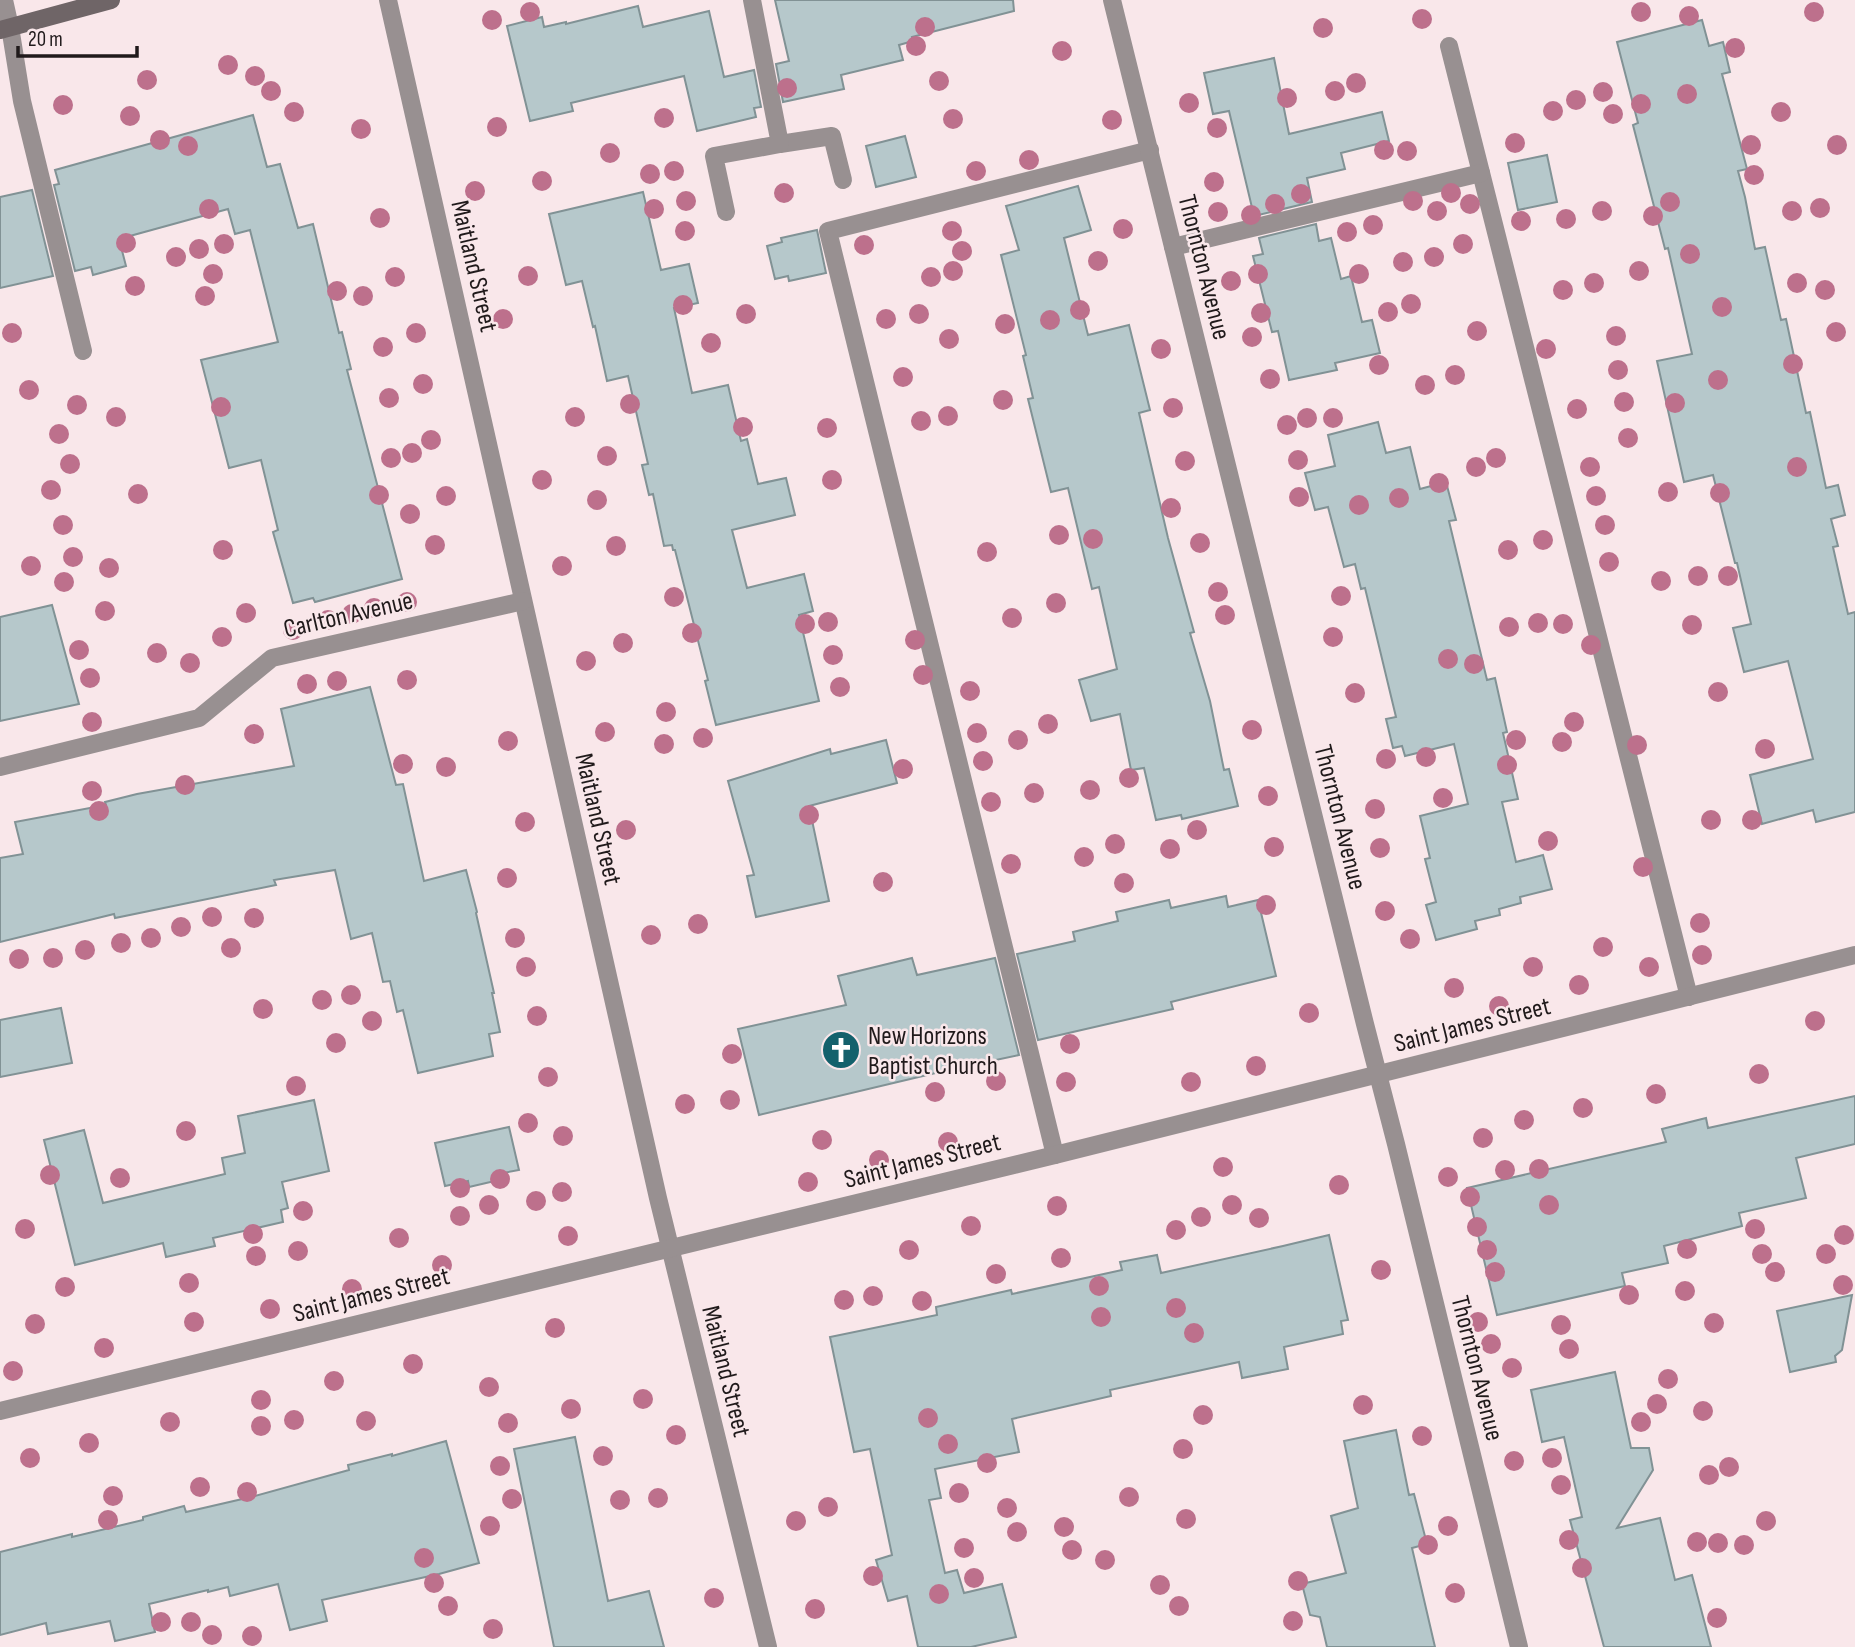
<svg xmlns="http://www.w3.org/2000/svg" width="1855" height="1647" viewBox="0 0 1855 1647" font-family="'Sofia Sans Condensed',sans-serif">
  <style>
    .building { fill: #b6c8cb; stroke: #819295; stroke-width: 2 }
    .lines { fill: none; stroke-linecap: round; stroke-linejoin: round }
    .lane { stroke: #989091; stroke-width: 18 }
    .street { stroke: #989091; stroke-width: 18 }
    .secondary { stroke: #6f6567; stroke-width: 18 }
    .tree { fill: #bd708c }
    .labels { text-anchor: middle; stroke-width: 5; stroke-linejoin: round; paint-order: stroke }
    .street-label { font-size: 26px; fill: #201a1b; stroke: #f9e7ea }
    .poi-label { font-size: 26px; fill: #201a1b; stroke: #f9e7ea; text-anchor: start }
  </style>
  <rect width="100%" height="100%" fill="#f9e7ea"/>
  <!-- building -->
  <g class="building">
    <path d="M775 0H1013L1014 11 912 37 913 41 899 45 903 60 841 75 844 89 783 102 776 64 789 61Z"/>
    <path d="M638 6 643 27 709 11 724 77 754 70 761 107 754 108 756 117 697 131 684 76 571 103 573 111 530 121 507 26 542 17 544 27 566 22V24Z"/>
    <path d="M1702 20 1709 46 1723 42 1730 72 1722 74 1747 169 1738 171 1745 197 1755 249 1765 247 1781 320 1786 319 1806 413 1810 412 1826 488 1838 485 1845 515 1831 519 1838 546 1833 547 1848 614 1855 612V812L1816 822 1813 810 1762 824 1750 775 1813 759 1788 661 1744 672 1733 628 1751 624 1737 563H1735L1713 475 1684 482 1657 361 1692 354 1668 248 1665 249 1633 125 1638 123 1617 42Z"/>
    <path d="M1274 58 1289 134 1382 112 1389 141 1341 153 1345 169 1307 178 1312 202 1254 216 1229 111 1213 114 1204 73Z"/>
    <path d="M253 115 267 167 280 164 298 228 313 224 339 333 342 332 351 369 347 370 402 579 315 602 313 598 293 603 273 532 278 530 261 460 229 468 201 360 278 342 250 230 235 234 228 209 119 239 126 266 93 275 91 267 75 271 54 185 59 184 55 170Z"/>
    <path d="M905 136 916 177 876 187 866 146Z"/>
    <path d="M1547 155 1557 202 1518 210 1508 163Z"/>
    <path d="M1078 186 1091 230 1064 238 1088 335 1129 325 1150 410 1139 413 1168 538 1194 632 1190 633 1210 701 1224 770 1229 769 1238 806 1182 819 1181 815 1156 820 1144 768 1131 770 1120 714 1091 721 1079 680 1117 669 1099 587 1092 589 1068 488 1051 492 1028 399 1033 398 1023 356 1026 355 1001 255 1019 250 1006 206Z"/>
    <path d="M32 190 53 276 0 288V197Z"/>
    <path d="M643 192 661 270 689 264 698 303 674 308 692 393 728 385 741 441 747 439 758 484 786 478 795 515 732 530 747 588 804 574 813 611 799 615 819 701 716 725 705 681 708 680 675 550H673L672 545 664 546 653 494 649 495 642 465 648 464 628 376 607 381 595 326 593 327 582 281 566 285 549 214Z"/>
    <path d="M1316 224 1319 241 1331 238 1341 279 1351 276 1362 322 1372 320 1380 353 1335 363 1337 370 1289 380 1278 331 1272 332 1253 256 1263 254 1259 238Z"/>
    <path d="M817 230 826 273 789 281 788 276 775 279 767 246 782 242 781 238Z"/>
    <path d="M1378 422 1386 453 1410 447 1420 489 1446 482 1456 520 1449 521 1487 680 1495 678 1507 732 1503 733 1518 799 1502 802 1516 862 1543 855 1552 889 1520 897 1521 903 1499 909 1500 915 1475 921 1477 929 1436 940 1426 905 1436 902 1425 859 1430 858 1420 816 1468 804 1454 744 1405 756 1402 746 1393 748 1386 719 1396 717 1365 588 1361 589 1355 564 1344 567 1328 507 1315 510 1305 473 1335 466 1328 435Z"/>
    <path d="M52 605 79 704 0 721V617Z"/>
    <path d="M370 687 396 785 403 784 424 881 466 870 477 912 476 913 494 993H492L500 1032 489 1034 493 1056 418 1073 403 1010 397 1012 390 981 383 982 372 933 351 939 335 870 274 880 276 885 115 918 114 914 0 942V858L23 854 15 822 106 805 105 802 137 794 294 766 281 709Z"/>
    <path d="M886 740 897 783 809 806 829 901 756 917 747 876 754 875 728 781 830 749 831 754Z"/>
    <path d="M1226 896 1228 907 1258 900 1276 976 1171 1002 1173 1009 1038 1040 1017 954 1075 941 1073 932 1118 921 1116 912 1169 900 1171 908Z"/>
    <path d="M912 958 917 975 995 958 1019 1055 944 1071 759 1115 738 1029 846 1005 838 976Z"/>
    <path d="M61 1008 72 1063 0 1077V1020Z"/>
    <path d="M1855 1096V1144L1796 1158 1806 1198 1739 1213 1742 1226 1664 1246 1668 1263 1622 1273 1625 1286 1497 1315 1467 1188 1666 1142 1662 1129 1706 1118 1708 1128Z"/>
    <path d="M314 1100 329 1171 282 1182 288 1208 281 1210 283 1222 213 1238 215 1246 166 1257 163 1243 75 1265 44 1140 84 1130 103 1203 225 1174 222 1158 245 1153 238 1116Z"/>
    <path d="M509 1127 519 1170 498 1174 499 1180 469 1187 468 1181 445 1186 435 1143Z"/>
    <path d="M1329 1235 1348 1320 1341 1321 1343 1334 1284 1347 1288 1369 1242 1378 1239 1362 1110 1390 1111 1396 1012 1419 1019 1452 935 1469 941 1498 929 1500 945 1573 957 1570 964 1593 1002 1584 1016 1637 971 1647H918L907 1596 888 1601 876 1560 892 1555 870 1449 854 1452 830 1337 937 1315 936 1307 1011 1290 1012 1294 1122 1270 1120 1262 1157 1255 1161 1273 1283 1246Z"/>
    <path d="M1852 1295 1842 1350 1835 1356 1836 1362 1790 1372 1777 1311Z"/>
    <path d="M1615 1372 1631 1448H1649L1653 1470 1617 1528 1660 1518 1675 1580 1692 1575 1711 1647H1604L1570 1520 1582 1517 1564 1437 1542 1442 1531 1390Z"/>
    <path d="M1396 1430 1409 1495 1414 1494 1427 1544 1412 1548 1435 1647H1327L1320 1617 1310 1615 1302 1584 1346 1573 1331 1516 1358 1508 1344 1441Z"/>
    <path d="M575 1437 608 1601 649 1591 664 1647H554L514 1449Z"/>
    <path d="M446 1441 479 1563 439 1574 322 1600 327 1621 290 1630 278 1584 230 1596 228 1587 208 1592V1590L149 1604 155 1632 115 1641 110 1621 48 1634 46 1623 0 1635V1552L72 1534V1537L143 1520V1517L184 1506 186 1512 251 1497 349 1470 348 1465 392 1454V1456Z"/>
  </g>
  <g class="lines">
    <!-- lane -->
    <g class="lane">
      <path d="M4 0 10 27 22 101 83 351"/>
      <path d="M1449 46 1689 997"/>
      <path d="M780 144 832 136 843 180"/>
      <path d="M726 212 714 156 780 144 752 0"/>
      <path d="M1173 247 1481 173"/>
      <path d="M1055 1155 828 231 1150 150"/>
    </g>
    <!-- street -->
    <g class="street">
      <path d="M388 0 658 1198 768 1647"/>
      <path d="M1112 0 1365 1024 1396 1144 1519 1647"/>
      <path d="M0 767 199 718 272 658 523 601"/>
      <path d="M0 1411 1055 1155 1855 955"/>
    </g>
    <!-- secondary -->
    <path class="secondary" d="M0 30 111 0"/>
  </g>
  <!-- trees -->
  <g class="tree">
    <circle cx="530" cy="12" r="10"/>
    <circle cx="1641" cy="12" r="10"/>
    <circle cx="1814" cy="12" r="10"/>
    <circle cx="1689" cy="16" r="10"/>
    <circle cx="1422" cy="19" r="10"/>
    <circle cx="492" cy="20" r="10"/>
    <circle cx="925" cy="27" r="10"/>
    <circle cx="1323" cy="28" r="10"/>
    <circle cx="916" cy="46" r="10"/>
    <circle cx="1735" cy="48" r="10"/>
    <circle cx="1062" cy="51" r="10"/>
    <circle cx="228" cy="65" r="10"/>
    <circle cx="255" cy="76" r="10"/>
    <circle cx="147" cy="80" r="10"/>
    <circle cx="939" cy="81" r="10"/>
    <circle cx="1356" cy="83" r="10"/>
    <circle cx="787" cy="88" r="10"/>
    <circle cx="271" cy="91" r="10"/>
    <circle cx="1335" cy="91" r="10"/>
    <circle cx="1603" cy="92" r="10"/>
    <circle cx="1687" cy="94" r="10"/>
    <circle cx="1287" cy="98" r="10"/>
    <circle cx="1576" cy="100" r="10"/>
    <circle cx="1189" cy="103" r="10"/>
    <circle cx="1641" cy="104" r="10"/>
    <circle cx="63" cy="105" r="10"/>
    <circle cx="1553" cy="111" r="10"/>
    <circle cx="294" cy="112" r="10"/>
    <circle cx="1781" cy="112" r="10"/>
    <circle cx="1613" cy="114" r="10"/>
    <circle cx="130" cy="116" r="10"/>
    <circle cx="664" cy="118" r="10"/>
    <circle cx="953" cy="119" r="10"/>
    <circle cx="1112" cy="120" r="10"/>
    <circle cx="497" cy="127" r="10"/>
    <circle cx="1217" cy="128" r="10"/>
    <circle cx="361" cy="129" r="10"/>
    <circle cx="160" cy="140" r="10"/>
    <circle cx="1515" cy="143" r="10"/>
    <circle cx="1751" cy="145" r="10"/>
    <circle cx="1837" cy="145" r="10"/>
    <circle cx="188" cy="146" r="10"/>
    <circle cx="1384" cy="150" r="10"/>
    <circle cx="1407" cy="151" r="10"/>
    <circle cx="610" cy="153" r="10"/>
    <circle cx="1029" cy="160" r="10"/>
    <circle cx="674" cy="171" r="10"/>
    <circle cx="976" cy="171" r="10"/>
    <circle cx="650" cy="174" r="10"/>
    <circle cx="1754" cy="175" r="10"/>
    <circle cx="542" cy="181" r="10"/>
    <circle cx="1214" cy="182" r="10"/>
    <circle cx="475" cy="191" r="10"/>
    <circle cx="784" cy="193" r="10"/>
    <circle cx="1451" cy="193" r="10"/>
    <circle cx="1301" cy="194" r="10"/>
    <circle cx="686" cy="201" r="10"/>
    <circle cx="1413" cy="201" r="10"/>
    <circle cx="1670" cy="202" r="10"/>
    <circle cx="1275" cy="204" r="10"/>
    <circle cx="1470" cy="204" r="10"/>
    <circle cx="1820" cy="208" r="10"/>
    <circle cx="209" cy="209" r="10"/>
    <circle cx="654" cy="209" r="10"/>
    <circle cx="1437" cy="211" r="10"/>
    <circle cx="1602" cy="211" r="10"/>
    <circle cx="1792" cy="211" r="10"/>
    <circle cx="1218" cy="212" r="10"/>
    <circle cx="1251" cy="215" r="10"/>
    <circle cx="1653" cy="216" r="10"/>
    <circle cx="380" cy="218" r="10"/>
    <circle cx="1566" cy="219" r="10"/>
    <circle cx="1521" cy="221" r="10"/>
    <circle cx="1373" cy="225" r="10"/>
    <circle cx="1123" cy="229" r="10"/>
    <circle cx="685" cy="231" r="10"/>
    <circle cx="952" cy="231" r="10"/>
    <circle cx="1347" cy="232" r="10"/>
    <circle cx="126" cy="243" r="10"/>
    <circle cx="224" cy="244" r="10"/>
    <circle cx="1463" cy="244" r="10"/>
    <circle cx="864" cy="245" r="10"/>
    <circle cx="199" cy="249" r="10"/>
    <circle cx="962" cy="251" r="10"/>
    <circle cx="1690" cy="254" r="10"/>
    <circle cx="176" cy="257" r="10"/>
    <circle cx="1434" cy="257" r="10"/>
    <circle cx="1098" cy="261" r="10"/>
    <circle cx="1403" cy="262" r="10"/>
    <circle cx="953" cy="271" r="10"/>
    <circle cx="1639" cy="271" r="10"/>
    <circle cx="213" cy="274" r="10"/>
    <circle cx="1258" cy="274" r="10"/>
    <circle cx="1359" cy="274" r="10"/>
    <circle cx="528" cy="276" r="10"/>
    <circle cx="395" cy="277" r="10"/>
    <circle cx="931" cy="277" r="10"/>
    <circle cx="1231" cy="281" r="10"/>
    <circle cx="1594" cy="283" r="10"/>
    <circle cx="1797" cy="283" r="10"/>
    <circle cx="135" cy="286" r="10"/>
    <circle cx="1563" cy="290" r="10"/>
    <circle cx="1825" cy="290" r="10"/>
    <circle cx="337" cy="291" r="10"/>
    <circle cx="205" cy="296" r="10"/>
    <circle cx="363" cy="296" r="10"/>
    <circle cx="1411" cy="304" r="10"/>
    <circle cx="683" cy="305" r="10"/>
    <circle cx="1722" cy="307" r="10"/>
    <circle cx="1080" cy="310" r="10"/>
    <circle cx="1388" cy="312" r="10"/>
    <circle cx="1261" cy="313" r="10"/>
    <circle cx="746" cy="314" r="10"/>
    <circle cx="919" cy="314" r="10"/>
    <circle cx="503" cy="319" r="10"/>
    <circle cx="886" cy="319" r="10"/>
    <circle cx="1050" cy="320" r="10"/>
    <circle cx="1005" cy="324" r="10"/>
    <circle cx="1477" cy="331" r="10"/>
    <circle cx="1836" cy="332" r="10"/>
    <circle cx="12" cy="333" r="10"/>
    <circle cx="416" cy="333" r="10"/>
    <circle cx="1616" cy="336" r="10"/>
    <circle cx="1252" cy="337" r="10"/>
    <circle cx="949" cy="339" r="10"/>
    <circle cx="711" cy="343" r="10"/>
    <circle cx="383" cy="347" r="10"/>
    <circle cx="1161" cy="349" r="10"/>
    <circle cx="1546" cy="349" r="10"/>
    <circle cx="1793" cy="364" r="10"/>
    <circle cx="1379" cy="365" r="10"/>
    <circle cx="1618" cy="370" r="10"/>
    <circle cx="1455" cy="375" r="10"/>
    <circle cx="903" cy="377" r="10"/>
    <circle cx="1270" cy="379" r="10"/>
    <circle cx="1718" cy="380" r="10"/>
    <circle cx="423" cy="384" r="10"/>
    <circle cx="1425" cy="385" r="10"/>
    <circle cx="29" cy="390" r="10"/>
    <circle cx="389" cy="398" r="10"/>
    <circle cx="1003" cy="400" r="10"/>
    <circle cx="1624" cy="402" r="10"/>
    <circle cx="1675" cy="403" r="10"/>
    <circle cx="630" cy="404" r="10"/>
    <circle cx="77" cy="405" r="10"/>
    <circle cx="221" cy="407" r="10"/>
    <circle cx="1173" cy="408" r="10"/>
    <circle cx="1577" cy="409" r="10"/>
    <circle cx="948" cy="416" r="10"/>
    <circle cx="116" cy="417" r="10"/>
    <circle cx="575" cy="417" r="10"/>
    <circle cx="1307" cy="418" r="10"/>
    <circle cx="1333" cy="418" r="10"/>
    <circle cx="921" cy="421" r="10"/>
    <circle cx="1287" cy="425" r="10"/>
    <circle cx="743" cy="427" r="10"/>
    <circle cx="827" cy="428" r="10"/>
    <circle cx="59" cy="434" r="10"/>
    <circle cx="1628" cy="438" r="10"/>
    <circle cx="431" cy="440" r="10"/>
    <circle cx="412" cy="453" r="10"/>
    <circle cx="607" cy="456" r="10"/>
    <circle cx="391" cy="458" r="10"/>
    <circle cx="1496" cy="458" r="10"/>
    <circle cx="1298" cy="460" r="10"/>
    <circle cx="1185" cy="461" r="10"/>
    <circle cx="70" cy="464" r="10"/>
    <circle cx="1476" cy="467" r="10"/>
    <circle cx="1590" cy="467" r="10"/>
    <circle cx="1797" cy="467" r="10"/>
    <circle cx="542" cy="480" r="10"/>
    <circle cx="832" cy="480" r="10"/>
    <circle cx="1439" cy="483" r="10"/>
    <circle cx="51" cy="490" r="10"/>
    <circle cx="1668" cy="492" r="10"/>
    <circle cx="1720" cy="493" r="10"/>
    <circle cx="138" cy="494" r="10"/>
    <circle cx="379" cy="495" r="10"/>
    <circle cx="446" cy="496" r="10"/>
    <circle cx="1596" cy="496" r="10"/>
    <circle cx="1299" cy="497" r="10"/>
    <circle cx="1399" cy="498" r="10"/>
    <circle cx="597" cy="500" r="10"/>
    <circle cx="1359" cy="505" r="10"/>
    <circle cx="1171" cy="508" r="10"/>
    <circle cx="410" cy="514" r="10"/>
    <circle cx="63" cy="525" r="10"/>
    <circle cx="1605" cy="525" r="10"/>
    <circle cx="1059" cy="535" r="10"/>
    <circle cx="1093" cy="539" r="10"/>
    <circle cx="1543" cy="540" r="10"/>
    <circle cx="1200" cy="543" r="10"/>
    <circle cx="435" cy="545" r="10"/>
    <circle cx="616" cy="546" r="10"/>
    <circle cx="223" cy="550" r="10"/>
    <circle cx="1508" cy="550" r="10"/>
    <circle cx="987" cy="552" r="10"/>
    <circle cx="73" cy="557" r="10"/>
    <circle cx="1609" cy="562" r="10"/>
    <circle cx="31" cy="566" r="10"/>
    <circle cx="562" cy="566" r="10"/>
    <circle cx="109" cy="568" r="10"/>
    <circle cx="1698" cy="576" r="10"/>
    <circle cx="1728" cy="576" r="10"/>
    <circle cx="1661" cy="581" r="10"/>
    <circle cx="64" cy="582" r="10"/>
    <circle cx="1218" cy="592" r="10"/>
    <circle cx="1341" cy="596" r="10"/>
    <circle cx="674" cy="597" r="10"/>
    <circle cx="407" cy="602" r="10"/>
    <circle cx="1056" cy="603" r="10"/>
    <circle cx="374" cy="608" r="10"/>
    <circle cx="105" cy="611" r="10"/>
    <circle cx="246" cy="613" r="10"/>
    <circle cx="352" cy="614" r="10"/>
    <circle cx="1225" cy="615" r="10"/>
    <circle cx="1012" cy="618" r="10"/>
    <circle cx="328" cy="620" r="10"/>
    <circle cx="828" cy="622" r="10"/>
    <circle cx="1538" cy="623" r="10"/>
    <circle cx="805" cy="624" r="10"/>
    <circle cx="1563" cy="624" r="10"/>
    <circle cx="1692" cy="625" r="10"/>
    <circle cx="1509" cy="627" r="10"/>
    <circle cx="293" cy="630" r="10"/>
    <circle cx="692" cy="633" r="10"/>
    <circle cx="222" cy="637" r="10"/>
    <circle cx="1333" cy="637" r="10"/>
    <circle cx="915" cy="640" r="10"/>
    <circle cx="623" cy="643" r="10"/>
    <circle cx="1591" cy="645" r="10"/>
    <circle cx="79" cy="650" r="10"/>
    <circle cx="157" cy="653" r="10"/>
    <circle cx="833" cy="655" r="10"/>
    <circle cx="1448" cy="659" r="10"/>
    <circle cx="586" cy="661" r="10"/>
    <circle cx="190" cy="663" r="10"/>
    <circle cx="1474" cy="664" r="10"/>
    <circle cx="923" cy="675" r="10"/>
    <circle cx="90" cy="678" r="10"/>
    <circle cx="407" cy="680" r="10"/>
    <circle cx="337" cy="681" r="10"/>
    <circle cx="307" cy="684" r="10"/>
    <circle cx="840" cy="687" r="10"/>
    <circle cx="970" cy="691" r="10"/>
    <circle cx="1718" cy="692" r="10"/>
    <circle cx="1355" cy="693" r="10"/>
    <circle cx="666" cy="712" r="10"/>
    <circle cx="92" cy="722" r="10"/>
    <circle cx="1574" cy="722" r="10"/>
    <circle cx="1048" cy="724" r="10"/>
    <circle cx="1252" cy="730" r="10"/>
    <circle cx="605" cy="732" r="10"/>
    <circle cx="977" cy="733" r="10"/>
    <circle cx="254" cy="734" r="10"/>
    <circle cx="703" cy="738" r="10"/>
    <circle cx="1018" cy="740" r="10"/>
    <circle cx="1516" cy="740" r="10"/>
    <circle cx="508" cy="741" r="10"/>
    <circle cx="1562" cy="742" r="10"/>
    <circle cx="664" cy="744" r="10"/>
    <circle cx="1637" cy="745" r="10"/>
    <circle cx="1765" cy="749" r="10"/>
    <circle cx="1426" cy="757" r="10"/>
    <circle cx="1386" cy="759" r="10"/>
    <circle cx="983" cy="761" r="10"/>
    <circle cx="403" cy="764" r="10"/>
    <circle cx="1507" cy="765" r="10"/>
    <circle cx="446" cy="767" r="10"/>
    <circle cx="903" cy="769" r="10"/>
    <circle cx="1129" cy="778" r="10"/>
    <circle cx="185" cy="785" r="10"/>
    <circle cx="1090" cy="790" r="10"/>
    <circle cx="92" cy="791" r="10"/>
    <circle cx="1034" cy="793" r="10"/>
    <circle cx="1268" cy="796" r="10"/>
    <circle cx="1443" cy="798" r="10"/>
    <circle cx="991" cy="802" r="10"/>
    <circle cx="1375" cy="809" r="10"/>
    <circle cx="99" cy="811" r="10"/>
    <circle cx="809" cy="815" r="10"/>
    <circle cx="1711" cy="820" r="10"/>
    <circle cx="1752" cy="820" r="10"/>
    <circle cx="525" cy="822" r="10"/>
    <circle cx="626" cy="830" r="10"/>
    <circle cx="1197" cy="830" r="10"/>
    <circle cx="1548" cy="841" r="10"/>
    <circle cx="1115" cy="844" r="10"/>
    <circle cx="1274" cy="847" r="10"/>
    <circle cx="1380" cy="848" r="10"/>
    <circle cx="1170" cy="849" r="10"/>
    <circle cx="1084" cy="857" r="10"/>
    <circle cx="1011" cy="864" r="10"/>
    <circle cx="1643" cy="867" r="10"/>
    <circle cx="507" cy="878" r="10"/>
    <circle cx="883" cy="882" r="10"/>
    <circle cx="1124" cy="883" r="10"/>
    <circle cx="1266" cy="905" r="10"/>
    <circle cx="1385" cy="911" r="10"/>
    <circle cx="212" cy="917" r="10"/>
    <circle cx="254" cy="918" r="10"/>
    <circle cx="1700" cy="923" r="10"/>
    <circle cx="698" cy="924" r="10"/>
    <circle cx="181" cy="927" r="10"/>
    <circle cx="651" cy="935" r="10"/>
    <circle cx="151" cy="938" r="10"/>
    <circle cx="515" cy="938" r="10"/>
    <circle cx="1410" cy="939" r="10"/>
    <circle cx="121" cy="943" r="10"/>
    <circle cx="1603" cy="947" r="10"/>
    <circle cx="231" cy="948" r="10"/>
    <circle cx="85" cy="950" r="10"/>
    <circle cx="1702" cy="955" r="10"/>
    <circle cx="53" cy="958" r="10"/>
    <circle cx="19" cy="959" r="10"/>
    <circle cx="526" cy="967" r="10"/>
    <circle cx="1533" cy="967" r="10"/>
    <circle cx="1649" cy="967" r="10"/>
    <circle cx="1579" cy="985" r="10"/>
    <circle cx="1454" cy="988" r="10"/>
    <circle cx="351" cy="995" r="10"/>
    <circle cx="322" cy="1000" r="10"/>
    <circle cx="1499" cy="1006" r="10"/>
    <circle cx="263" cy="1009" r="10"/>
    <circle cx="1309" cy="1013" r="10"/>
    <circle cx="537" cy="1016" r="10"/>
    <circle cx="372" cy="1021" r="10"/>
    <circle cx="1815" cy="1021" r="10"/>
    <circle cx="336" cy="1043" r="10"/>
    <circle cx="1070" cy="1044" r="10"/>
    <circle cx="732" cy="1054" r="10"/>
    <circle cx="1256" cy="1066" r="10"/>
    <circle cx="1759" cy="1074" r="10"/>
    <circle cx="548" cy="1077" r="10"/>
    <circle cx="996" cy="1081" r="10"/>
    <circle cx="1066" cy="1082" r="10"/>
    <circle cx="1191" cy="1082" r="10"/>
    <circle cx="296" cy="1086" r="10"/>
    <circle cx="935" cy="1092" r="10"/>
    <circle cx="1656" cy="1094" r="10"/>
    <circle cx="730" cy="1100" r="10"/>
    <circle cx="685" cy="1104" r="10"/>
    <circle cx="1583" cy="1108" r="10"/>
    <circle cx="1524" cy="1120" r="10"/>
    <circle cx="528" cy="1123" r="10"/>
    <circle cx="186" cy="1131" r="10"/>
    <circle cx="563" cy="1136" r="10"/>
    <circle cx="1483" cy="1138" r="10"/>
    <circle cx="822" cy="1140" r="10"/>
    <circle cx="948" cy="1142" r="10"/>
    <circle cx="879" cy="1160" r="10"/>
    <circle cx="1223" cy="1167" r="10"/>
    <circle cx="1539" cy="1169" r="10"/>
    <circle cx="1505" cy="1170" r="10"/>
    <circle cx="50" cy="1175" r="10"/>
    <circle cx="1448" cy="1177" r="10"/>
    <circle cx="120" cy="1178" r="10"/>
    <circle cx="500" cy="1179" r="10"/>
    <circle cx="808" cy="1182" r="10"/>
    <circle cx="1339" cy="1185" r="10"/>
    <circle cx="460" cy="1188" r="10"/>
    <circle cx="562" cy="1192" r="10"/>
    <circle cx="1470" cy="1197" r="10"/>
    <circle cx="536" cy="1201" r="10"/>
    <circle cx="489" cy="1205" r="10"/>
    <circle cx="1232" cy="1205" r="10"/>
    <circle cx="1549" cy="1205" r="10"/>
    <circle cx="1057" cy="1206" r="10"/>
    <circle cx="303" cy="1211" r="10"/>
    <circle cx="460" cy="1216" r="10"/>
    <circle cx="1201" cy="1217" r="10"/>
    <circle cx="1259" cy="1218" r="10"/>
    <circle cx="971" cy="1226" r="10"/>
    <circle cx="1477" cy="1227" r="10"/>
    <circle cx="25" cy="1229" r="10"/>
    <circle cx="1755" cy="1229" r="10"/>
    <circle cx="1176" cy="1230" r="10"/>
    <circle cx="253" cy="1234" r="10"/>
    <circle cx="1844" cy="1235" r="10"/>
    <circle cx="568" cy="1236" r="10"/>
    <circle cx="399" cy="1238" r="10"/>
    <circle cx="1687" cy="1249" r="10"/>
    <circle cx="909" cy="1250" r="10"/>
    <circle cx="1487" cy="1250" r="10"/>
    <circle cx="298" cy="1251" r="10"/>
    <circle cx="1762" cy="1254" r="10"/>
    <circle cx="1826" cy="1254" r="10"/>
    <circle cx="256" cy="1256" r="10"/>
    <circle cx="1061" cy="1258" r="10"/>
    <circle cx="442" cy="1265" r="10"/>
    <circle cx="1381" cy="1270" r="10"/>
    <circle cx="1495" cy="1272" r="10"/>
    <circle cx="1775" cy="1272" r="10"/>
    <circle cx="996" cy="1274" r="10"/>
    <circle cx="189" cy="1283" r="10"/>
    <circle cx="1843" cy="1285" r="10"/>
    <circle cx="1099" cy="1286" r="10"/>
    <circle cx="65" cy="1287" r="10"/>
    <circle cx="352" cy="1289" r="10"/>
    <circle cx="1685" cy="1291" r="10"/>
    <circle cx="1629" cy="1295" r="10"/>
    <circle cx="873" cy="1296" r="10"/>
    <circle cx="844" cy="1300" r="10"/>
    <circle cx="922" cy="1301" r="10"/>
    <circle cx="1176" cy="1308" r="10"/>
    <circle cx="270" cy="1309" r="10"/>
    <circle cx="1101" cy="1317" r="10"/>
    <circle cx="194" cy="1322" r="10"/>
    <circle cx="1478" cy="1322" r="10"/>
    <circle cx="1714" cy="1323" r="10"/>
    <circle cx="35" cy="1324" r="10"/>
    <circle cx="1561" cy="1325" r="10"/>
    <circle cx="555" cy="1328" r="10"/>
    <circle cx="1194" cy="1333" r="10"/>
    <circle cx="1491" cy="1344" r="10"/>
    <circle cx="104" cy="1348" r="10"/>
    <circle cx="1569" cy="1349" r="10"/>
    <circle cx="413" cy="1364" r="10"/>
    <circle cx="1512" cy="1368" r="10"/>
    <circle cx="13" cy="1371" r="10"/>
    <circle cx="1668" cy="1379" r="10"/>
    <circle cx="334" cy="1381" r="10"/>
    <circle cx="489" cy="1387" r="10"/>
    <circle cx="643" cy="1399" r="10"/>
    <circle cx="261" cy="1400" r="10"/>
    <circle cx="1657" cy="1404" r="10"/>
    <circle cx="1363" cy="1405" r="10"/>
    <circle cx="571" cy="1409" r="10"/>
    <circle cx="1703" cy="1411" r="10"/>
    <circle cx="1203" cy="1415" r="10"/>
    <circle cx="928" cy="1418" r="10"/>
    <circle cx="294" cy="1420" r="10"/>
    <circle cx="366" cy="1421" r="10"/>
    <circle cx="170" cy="1422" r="10"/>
    <circle cx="1641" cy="1422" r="10"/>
    <circle cx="508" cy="1423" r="10"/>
    <circle cx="261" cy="1426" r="10"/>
    <circle cx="676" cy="1435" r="10"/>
    <circle cx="1422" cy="1436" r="10"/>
    <circle cx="89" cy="1443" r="10"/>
    <circle cx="948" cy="1444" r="10"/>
    <circle cx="1183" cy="1449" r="10"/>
    <circle cx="603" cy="1456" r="10"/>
    <circle cx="30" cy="1458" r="10"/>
    <circle cx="1552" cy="1458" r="10"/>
    <circle cx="1514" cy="1461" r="10"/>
    <circle cx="987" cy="1463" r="10"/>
    <circle cx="500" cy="1466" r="10"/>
    <circle cx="1729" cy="1467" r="10"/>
    <circle cx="1709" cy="1475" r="10"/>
    <circle cx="1561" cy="1485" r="10"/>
    <circle cx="200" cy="1487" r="10"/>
    <circle cx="247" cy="1492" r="10"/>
    <circle cx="959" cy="1493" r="10"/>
    <circle cx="113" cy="1496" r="10"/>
    <circle cx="1129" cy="1497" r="10"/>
    <circle cx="658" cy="1498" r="10"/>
    <circle cx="512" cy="1499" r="10"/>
    <circle cx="620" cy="1500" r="10"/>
    <circle cx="828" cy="1507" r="10"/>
    <circle cx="1007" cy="1508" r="10"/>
    <circle cx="1186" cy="1519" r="10"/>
    <circle cx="108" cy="1520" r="10"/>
    <circle cx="796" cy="1521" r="10"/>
    <circle cx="1766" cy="1521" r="10"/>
    <circle cx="490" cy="1526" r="10"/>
    <circle cx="1448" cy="1526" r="10"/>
    <circle cx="1064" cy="1527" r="10"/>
    <circle cx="1017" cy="1532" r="10"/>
    <circle cx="1569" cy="1540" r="10"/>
    <circle cx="1697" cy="1542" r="10"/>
    <circle cx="1718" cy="1543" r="10"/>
    <circle cx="1428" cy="1545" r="10"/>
    <circle cx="1744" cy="1545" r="10"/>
    <circle cx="964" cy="1548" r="10"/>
    <circle cx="1072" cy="1550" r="10"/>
    <circle cx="424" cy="1558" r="10"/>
    <circle cx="1105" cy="1560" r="10"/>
    <circle cx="1582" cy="1568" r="10"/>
    <circle cx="873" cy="1576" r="10"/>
    <circle cx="974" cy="1578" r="10"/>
    <circle cx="1298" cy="1581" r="10"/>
    <circle cx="434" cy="1583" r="10"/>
    <circle cx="1160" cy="1585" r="10"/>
    <circle cx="1455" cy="1593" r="10"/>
    <circle cx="939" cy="1594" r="10"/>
    <circle cx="714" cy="1598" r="10"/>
    <circle cx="448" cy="1606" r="10"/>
    <circle cx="1179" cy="1606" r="10"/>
    <circle cx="815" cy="1609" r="10"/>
    <circle cx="1717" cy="1618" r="10"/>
    <circle cx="1293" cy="1621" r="10"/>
    <circle cx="161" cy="1622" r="10"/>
    <circle cx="191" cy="1622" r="10"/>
    <circle cx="493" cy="1629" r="10"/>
    <circle cx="212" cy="1635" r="10"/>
    <circle cx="252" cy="1636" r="10"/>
  </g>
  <!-- icons -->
  <defs>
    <symbol id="church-disc" viewBox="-11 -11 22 22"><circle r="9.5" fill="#14616c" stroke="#f9e7ea"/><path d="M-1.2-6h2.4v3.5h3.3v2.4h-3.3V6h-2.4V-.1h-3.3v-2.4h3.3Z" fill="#fff"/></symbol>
  </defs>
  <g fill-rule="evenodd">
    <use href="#church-disc" x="819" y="1028" width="44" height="44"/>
  </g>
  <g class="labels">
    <!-- street labels -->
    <g class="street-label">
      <text transform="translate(475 266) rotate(77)" y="9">Maitland Street</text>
      <text transform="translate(1205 267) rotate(76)" y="9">Thornton Avenue</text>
      <text transform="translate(348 614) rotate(-13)" y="9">Carlton Avenue</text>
      <text transform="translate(1341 817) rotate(76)" y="9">Thornton Avenue</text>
      <text transform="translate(599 819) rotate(77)" y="9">Maitland Street</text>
      <text transform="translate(1472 1024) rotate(-14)" y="9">Saint James Street</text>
      <text transform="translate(922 1160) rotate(-14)" y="9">Saint James Street</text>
      <text transform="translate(371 1294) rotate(-14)" y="9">Saint James Street</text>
      <text transform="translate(1478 1368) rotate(76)" y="9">Thornton Avenue</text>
      <text transform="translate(727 1371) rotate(76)" y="9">Maitland Street</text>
    </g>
    <!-- poi labels -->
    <g class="poi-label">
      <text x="868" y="1044">New Horizons<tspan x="868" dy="30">Baptist Church</tspan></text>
    </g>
  </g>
  <!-- scale -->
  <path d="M18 46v10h119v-10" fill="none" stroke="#201a1b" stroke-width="3.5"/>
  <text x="28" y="46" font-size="21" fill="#201a1b" stroke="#f9e7ea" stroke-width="5" paint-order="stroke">20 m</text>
</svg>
